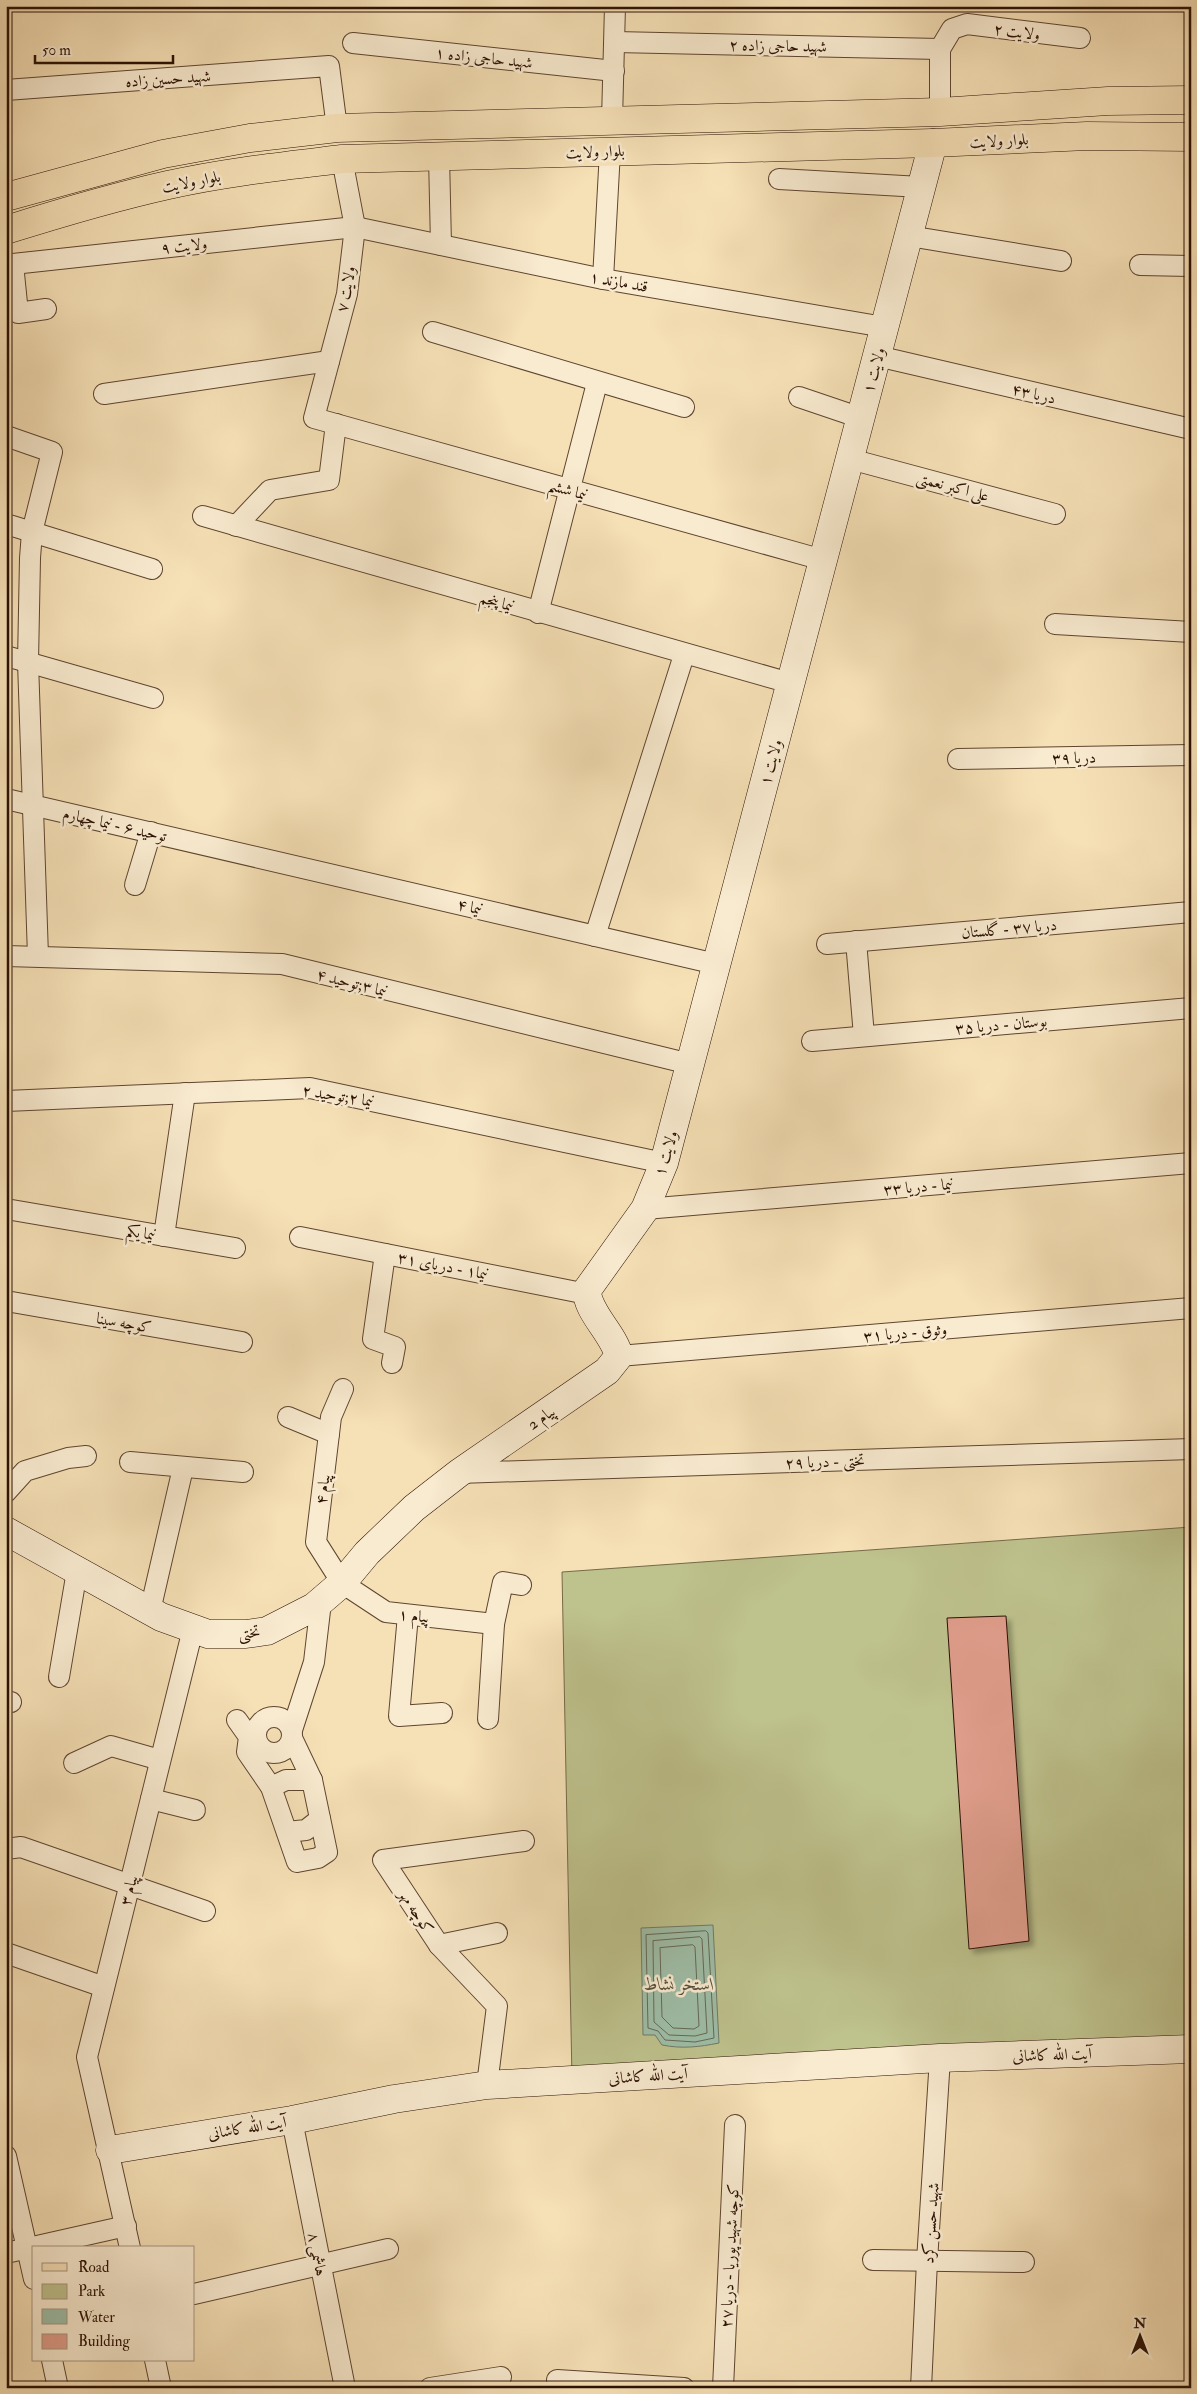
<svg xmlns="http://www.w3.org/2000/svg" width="1197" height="2394" viewBox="0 0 1197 2394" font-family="'IM FELL Double Pica',Amiri,serif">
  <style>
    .green { fill: #bec28d; stroke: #746a48 }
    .water { fill: #9ebea8; stroke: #707966 }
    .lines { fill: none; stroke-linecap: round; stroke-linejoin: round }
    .shore { stroke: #646856; stroke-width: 1 }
    .building { fill: #df9d8b; stroke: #2b1104; filter: url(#shadow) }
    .street-casing { stroke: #5e4530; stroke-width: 22 }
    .secondary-casing { stroke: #2b1104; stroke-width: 29 }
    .primary-casing { stroke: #2b1104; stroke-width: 29 }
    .street { stroke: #f9ebd0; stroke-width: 20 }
    .secondary { stroke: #f9ebd0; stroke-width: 28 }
    .primary { stroke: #f6e0b6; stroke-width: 28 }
    .labels { text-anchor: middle; stroke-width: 5; stroke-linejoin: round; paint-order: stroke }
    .street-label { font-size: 16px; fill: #2b1104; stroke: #f9ebd0 }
    .water-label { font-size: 18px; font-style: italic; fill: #534e3d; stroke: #f9ebd0 }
  </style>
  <defs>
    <filter id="shadow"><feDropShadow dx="4.5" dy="4.5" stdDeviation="2.5" flood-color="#0004"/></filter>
  </defs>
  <rect width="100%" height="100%" fill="#f6e0b6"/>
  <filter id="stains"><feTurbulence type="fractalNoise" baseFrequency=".004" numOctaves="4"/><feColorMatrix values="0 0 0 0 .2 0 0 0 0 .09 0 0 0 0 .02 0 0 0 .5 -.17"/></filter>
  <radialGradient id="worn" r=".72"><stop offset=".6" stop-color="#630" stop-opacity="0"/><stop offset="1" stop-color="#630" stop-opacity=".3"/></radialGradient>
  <!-- green -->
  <path class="green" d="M1191 1527V2044L572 2079 562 1572Z"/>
  <!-- water -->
  <path class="water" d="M713 1925 719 2043C699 2047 682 2049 662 2045L655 2035H643L641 1928Z"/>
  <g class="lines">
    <!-- shore -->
    <g class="shore">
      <path d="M706 1931 708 1933 714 2038 695 2042 665 2040 658 2031 648 2028 646 1935Z"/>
      <path d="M700 1937 702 1939 707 2033 695 2036 669 2035 654 2022 653 1941Z"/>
      <path d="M693 1945 695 1947 699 2026 694 2029 673 2028 662 2017 660 1948Z"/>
    </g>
  </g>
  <!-- building -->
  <path class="building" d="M1006 1616 1029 1941 969 1949 947 1618Z"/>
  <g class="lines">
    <defs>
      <g id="street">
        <path d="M615 42 940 49"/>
        <path d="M353 43 614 71"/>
        <path d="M6 90 329 66 337 128"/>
        <path d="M940 112V49L952 29 967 24 1080 38"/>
        <path d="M612 120 615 6"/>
        <path d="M439 156 441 245"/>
        <path d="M342 159 355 227 347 294 314 418 823 560"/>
        <path d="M779 179 921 187"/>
        <path d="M909 236 1061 261"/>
        <path d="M1140 265 1191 266"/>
        <path d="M603 279 610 151"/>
        <path d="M46 309 18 313 13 264 355 227 603 279 884 327"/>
        <path d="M433 332 684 407"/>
        <path d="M877 356 1191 429"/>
        <path d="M104 394 329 361"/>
        <path d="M799 397 861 418"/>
        <path d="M6 436 52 452 32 532 30 558 28 662 38 956"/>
        <path d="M850 459 1055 514"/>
        <path d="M203 516 790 683"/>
        <path d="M6 524 152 569"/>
        <path d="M236 526 270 490 329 480 336 424"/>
        <path d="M538 613 597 383"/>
        <path d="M1055 624 1191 632"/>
        <path d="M6 656 153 698"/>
        <path d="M958 759 1191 755"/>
        <path d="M6 799 716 964"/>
        <path d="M135 885 151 832"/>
        <path d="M595 936 684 655"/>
        <path d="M856 941 864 1036"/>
        <path d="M827 944 1191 912"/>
        <path d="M6 956 282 964 690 1064"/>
        <path d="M812 1041 1191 1008"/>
        <path d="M6 1101 310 1088 664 1163"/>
        <path d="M6 1209 235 1248"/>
        <path d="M645 1209 1191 1163"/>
        <path d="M164 1236 185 1093"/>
        <path d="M300 1237 587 1294"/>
        <path d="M385 1254 373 1339 395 1347 392 1363"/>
        <path d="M6 1301 242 1342"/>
        <path d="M619 1356 1191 1308"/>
        <path d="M343 1389 331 1417 316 1542 342 1583 386 1612 494 1624 503 1582 521 1585"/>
        <path d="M288 1417 329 1434"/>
        <path d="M130 1462 243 1472"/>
        <path d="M459 1473 1191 1449"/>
        <path d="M6 1492 25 1471 68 1458 86 1456"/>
        <path d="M150 1611 183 1468"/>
        <path d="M408 1615 399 1716 442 1713"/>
        <path d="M59 1677 77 1571"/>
        <path d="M6 1701 11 1702"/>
        <circle cx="274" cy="1735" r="18"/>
        <path d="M488 1719 494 1624"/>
        <path d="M237 1720 249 1737 247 1752 271 1787 297 1862 318 1858 327 1852 312 1780 292 1738"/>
        <path d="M292 1730 314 1662 321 1602"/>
        <path d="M74 1763 111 1746 160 1760"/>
        <path d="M271 1787 286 1780H312"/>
        <path d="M151 1799 195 1810"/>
        <path d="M287 1832 306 1830 320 1819"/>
        <path d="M6 1849 21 1847 205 1911"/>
        <path d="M439 1945 497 1933"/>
        <path d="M6 1953 104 1987"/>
        <path d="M487 2085 497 2006 439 1945 383 1860 524 1841"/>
        <path d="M292 2120 345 2388"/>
        <path d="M6 2156 34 2279"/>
        <path d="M130 2248 87 2057 193 1629"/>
        <path d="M6 2253 126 2226"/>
        <path d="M873 2260 1024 2262"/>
        <path d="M194 2294 388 2249"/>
        <path d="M52 2360 58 2388"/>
        <path d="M155 2360 161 2388"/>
        <path d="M557 2380 684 2388"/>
        <path d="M430 2388 501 2377"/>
        <path d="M723 2388 735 2125"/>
        <path d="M921 2388 927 2261 940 2058"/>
      </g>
      <g id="secondary">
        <path d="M6 1531 161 1617 208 1634H246L267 1631 314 1607 342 1583 367 1553 414 1508 459 1473 607 1371 619 1356C614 1334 586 1311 587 1290L645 1209 664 1163 933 143"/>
        <path d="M110 2150 292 2120 394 2099 487 2085 940 2058 1191 2049"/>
      </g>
      <g id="primary">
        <path d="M6 197 163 154 250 138 337 128 940 112 1108 101 1191 100"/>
        <path d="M6 230C60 213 114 197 168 185 226 172 284 166 342 159L933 143 1087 136 1191 137"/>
      </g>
    </defs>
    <!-- street casing -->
    <use href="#street" class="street-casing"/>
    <!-- secondary casing -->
    <use href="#secondary" class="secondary-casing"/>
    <!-- primary casing -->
    <use href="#primary" class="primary-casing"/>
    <!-- street -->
    <use href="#street" class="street"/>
    <!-- secondary -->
    <use href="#secondary" class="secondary"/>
    <!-- primary -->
    <use href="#primary" class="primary"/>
  </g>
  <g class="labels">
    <!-- street labels -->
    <g class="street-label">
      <text transform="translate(1017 31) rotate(7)" y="6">ولایت ۲</text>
      <text transform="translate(778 45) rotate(1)" y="6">شهید حاجی زاده ۲</text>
      <text transform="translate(484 57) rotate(6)" y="6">شهید حاجی زاده ۱</text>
      <text transform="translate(168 78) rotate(-4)" y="6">شهید حسین زاده</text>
      <text transform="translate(999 140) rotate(-3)" y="6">بلوار ولایت</text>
      <text transform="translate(595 151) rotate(-2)" y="6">بلوار ولایت</text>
      <text transform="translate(191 181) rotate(-11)" y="6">بلوار ولایت</text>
      <text transform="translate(184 245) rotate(-6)" y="6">ولایت ۹</text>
      <text transform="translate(619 281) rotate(10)" y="6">قند مازند ۱</text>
      <text transform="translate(345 289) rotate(-79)" y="6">ولایت ۷</text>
      <text transform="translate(873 370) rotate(-75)" y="6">ولایت ۱</text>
      <text transform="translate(1034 393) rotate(13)" y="6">دریا ۴۳</text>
      <text transform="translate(953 486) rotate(15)" y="6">علی اکبر نعمتی</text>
      <text transform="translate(568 489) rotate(16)" y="6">نیما ششم</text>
      <text transform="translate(497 601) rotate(16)" y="6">نیما پنجم</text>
      <text transform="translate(1074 757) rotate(-1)" y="6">دریا ۳۹</text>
      <text transform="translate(770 762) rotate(-75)" y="6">ولایت ۱</text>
      <text transform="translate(115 824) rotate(13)" y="6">توحید ۶ - نیما چهارم</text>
      <text transform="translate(470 906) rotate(13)" y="6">نیما ۴</text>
      <text transform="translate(1009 928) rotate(-5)" y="6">دریا ۳۷ - گلستان</text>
      <text transform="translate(352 982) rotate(14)" y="6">نیما ۳;توحید ۴</text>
      <text transform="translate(1001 1024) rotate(-5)" y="6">بوستان - دریا ۳۵</text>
      <text transform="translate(338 1095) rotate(9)" y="6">نیما ۲;توحید ۲</text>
      <text transform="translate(665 1153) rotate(-73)" y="6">ولایت ۱</text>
      <text transform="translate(918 1186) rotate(-5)" y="6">نیما - دریا ۳۳</text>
      <text transform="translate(141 1232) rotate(9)" y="6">نیما یکم</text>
      <text transform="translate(443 1265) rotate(11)" y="6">نیما۱ - دریای ۳۱</text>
      <text transform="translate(124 1322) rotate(10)" y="6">کوچه سینا</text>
      <text transform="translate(905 1332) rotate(-5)" y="6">وثوق - دریا ۳۱</text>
      <text transform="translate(541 1417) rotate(-35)" y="6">پیام 2</text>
      <text transform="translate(825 1461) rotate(-2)" y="6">تختی - دریا ۲۹</text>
      <text transform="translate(322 1489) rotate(-83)" y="6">پیام ۴</text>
      <text transform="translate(414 1615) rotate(6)" y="6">پیام ۱</text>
      <text transform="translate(249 1632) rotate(-7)" y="6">تختی</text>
      <text transform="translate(128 1890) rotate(-76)" y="6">پيام ۳</text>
      <text transform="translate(417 1911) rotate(57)" y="6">کوچه مهر</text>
      <text transform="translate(1052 2054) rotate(-2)" y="6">آیت الله کاشانی</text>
      <text transform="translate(648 2075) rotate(-4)" y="6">آیت الله کاشانی</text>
      <text transform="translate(247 2127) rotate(-9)" y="6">آیت الله کاشانی</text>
      <text transform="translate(930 2223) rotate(-86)" y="6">شهید حسن کرد</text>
      <text transform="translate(318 2254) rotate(79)" y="6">هاشمی ۸</text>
      <text transform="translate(729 2256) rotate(-87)" y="6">کوچه شهید پوریا - دریا ۲۷</text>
    </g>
    <!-- water labels -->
    <g class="water-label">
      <text x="679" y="1990">استخر نشاط</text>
    </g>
  </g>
  <!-- margin -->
  <rect width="1197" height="2394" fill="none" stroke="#f6e0b6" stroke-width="25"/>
  <rect x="8" y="8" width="1182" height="2379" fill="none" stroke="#2b1104" stroke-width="2.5"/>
  <rect x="12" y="12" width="1172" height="2369" fill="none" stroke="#2b1104"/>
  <!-- legend -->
  <rect x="32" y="2246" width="162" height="115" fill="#f9ebd0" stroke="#a7947e"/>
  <rect x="42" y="2263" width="25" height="8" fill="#f6e0b6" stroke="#a7947e"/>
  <text x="78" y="2272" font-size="15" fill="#2b1104">Road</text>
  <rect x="42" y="2284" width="25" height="15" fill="#bec28d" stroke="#a7947e"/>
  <text x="78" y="2296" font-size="15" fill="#2b1104">Park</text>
  <rect x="42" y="2309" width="25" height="15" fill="#9ebea8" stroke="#a7947e"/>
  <text x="78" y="2322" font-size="15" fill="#2b1104">Water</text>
  <rect x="42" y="2334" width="25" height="15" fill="#df9d8b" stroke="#a7947e"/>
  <text x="78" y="2346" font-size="15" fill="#2b1104">Building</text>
  <!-- north arrow -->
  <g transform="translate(1140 2336)" stroke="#f9ebd0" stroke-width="4" paint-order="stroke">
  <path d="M0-4L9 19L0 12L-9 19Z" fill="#2b1104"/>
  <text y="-8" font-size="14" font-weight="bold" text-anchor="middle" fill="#2b1104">N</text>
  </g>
  <!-- scale -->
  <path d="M35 55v8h138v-8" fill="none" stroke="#2b1104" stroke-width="2.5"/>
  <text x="42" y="55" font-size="15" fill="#2b1104" stroke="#f9ebd0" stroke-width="4" paint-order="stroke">50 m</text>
  <rect width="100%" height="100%" filter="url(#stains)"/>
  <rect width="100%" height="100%" fill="url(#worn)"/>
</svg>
